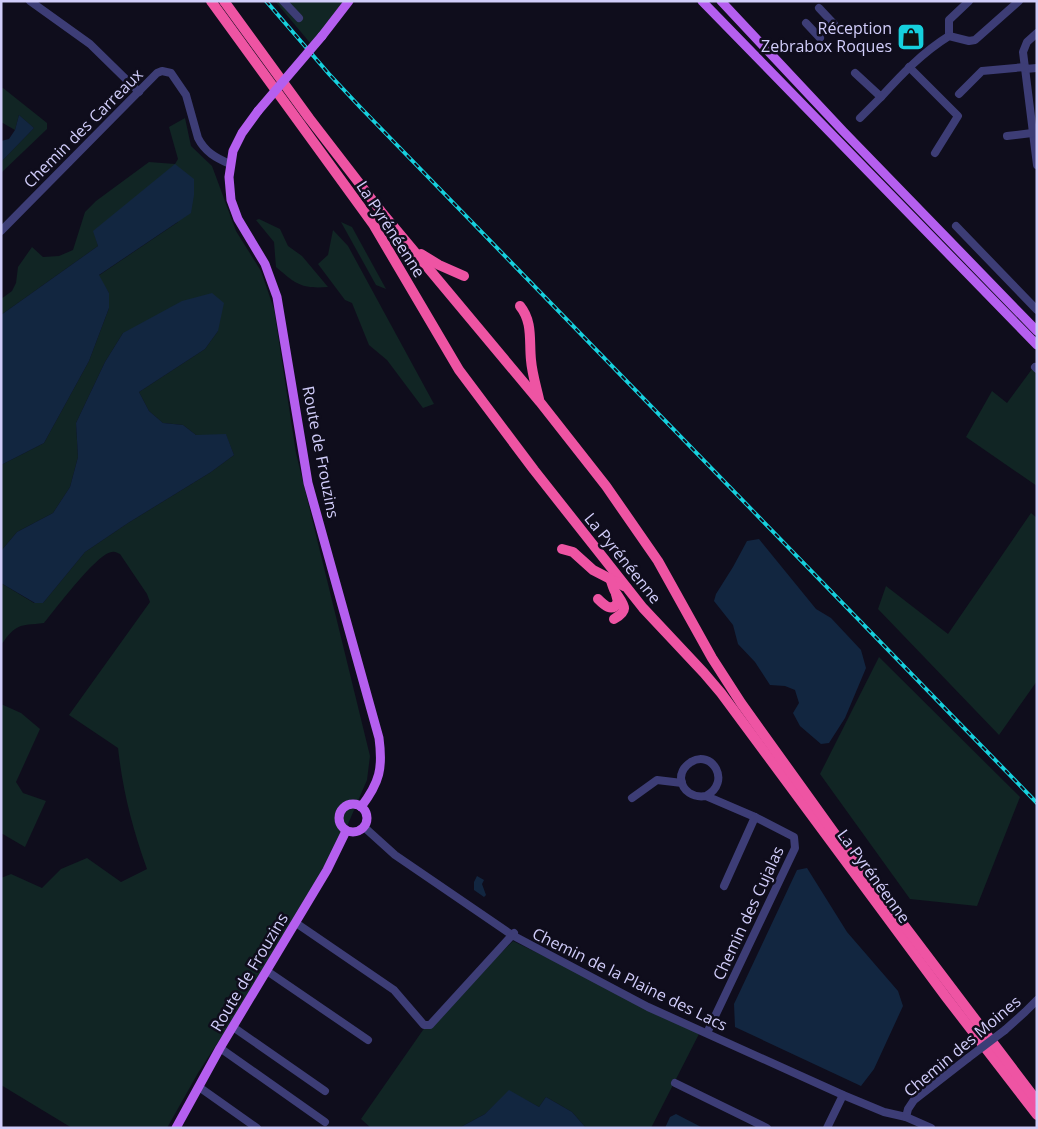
<svg xmlns="http://www.w3.org/2000/svg" width="1038" height="1129" viewBox="0 0 1038 1129" font-family="'Open Sans',sans-serif">
  <style>
    .green { fill: #112524 }
    .water { fill: #122640 }
    .lines { fill: none; stroke-linecap: round; stroke-linejoin: round }
    .minor { stroke: #3d3d76; stroke-width: 8 }
    .major { stroke: #b55fef; stroke-width: 9 }
    .highway { stroke: #ee54a3; stroke-width: 10 }
    .rail-casing { stroke: #16d0dd; stroke-width: 4 }
    .rail { stroke: #0f0d1c; stroke-width: 2; stroke-dasharray: 5.5; stroke-linecap: butt }
    .minor-bridge { stroke: #3d3d76; stroke-width: 8 }
    .major-bridge { stroke: #b55fef; stroke-width: 9 }
    .labels { text-anchor: middle; stroke-width: 5; stroke-linejoin: round; paint-order: stroke }
    .poi-label { font-size: 16px; fill: #d1cdfa; stroke: #0f0d1c; text-anchor: end }
    .street-label { font-size: 16px; fill: #d1cdfa; stroke: #0f0d1c }
  </style>
  <rect width="100%" height="100%" fill="#0f0d1c"/>
  <!-- green -->
  <g class="green">
    <path d="M275 1H345L311 44Z"/>
    <path d="M3 88 47 123V129L1 173V162L34 128 19 115 15 130 1 122V89Z"/>
    <path d="M185 118 191 146 212 166 236 231 261 271 274 309 296 453 370 756 367 780 348 824 271 961 198 1073 167 1128H72L1 1085V878L11 874 42 888 61 869 87 858 121 882 147 869C132 827 123 792 118 748L69 715 150 602 147 594 120 554C117 553 115 551 112 552 98 552 54 611 44 623 18 626 17 623 1 645V583L34 603H43L85 552 128 523 211 472 234 455 226 435H196L183 425 163 423 149 411 139 392 205 349 218 331 123 333 105 362 76 423 78 457 70 487 53 513 17 532 1 551V465L44 443 89 361 109 308V293L98 276 178 222 94 231 98 246 1 315V299L12 291 16 283 18 267 32 247 43 257 59 256 73 250 85 212 96 201 149 162 175 164 178 159 169 127Z"/>
    <path d="M259 219 280 229 288 246 302 256 328 287C301 289 296 284 276 267L274 242 256 220Z"/>
    <path d="M341 222 352 227 386 289 376 285Z"/>
    <path d="M333 230 348 246 434 404 423 408 387 360 369 345 352 303 345 300 318 264 328 255Z"/>
    <path d="M1035 365 1037 366V486L966 437 992 391 1007 403Z"/>
    <path d="M1031 513 1037 518V681L999 735 878 609 886 586 948 634Z"/>
    <path d="M879 657 1020 797 977 906 910 899 820 774Z"/>
    <path d="M1 704 21 713 40 729 16 782 23 793 46 801 25 847 1 833Z"/>
    <path d="M513 941 700 1032 651 1128H586L572 1112 546 1097 539 1107 509 1091 485 1114 459 1128H371L361 1119 423 1030Z"/>
  </g>
  <!-- water -->
  <g class="water">
    <path d="M19 115 34 128 1 162V141L9 139 15 130Z"/>
    <path d="M175 164 194 179V195L191 213 99 275 109 293V308L89 361 44 443 1 465V315L98 246 93 231Z"/>
    <path d="M212 293 224 303 218 331 205 349 139 392 149 411 163 423 183 425 196 435 226 434 234 455 211 472 128 523 85 552 43 603H35L1 583V551L17 532 53 513 70 487 78 457 76 423 105 362 123 333 182 301Z"/>
    <path d="M759 539 816 609 831 618 861 650 866 668 845 718 829 743 821 744 800 726 793 713 799 703 795 690 785 686 770 685 755 662 738 644 733 625 714 601 716 594 733 567 747 541Z"/>
    <path d="M807 868 847 932 898 991 903 1006 874 1069 861 1086 735 1027 734 1004 797 870Z"/>
    <path d="M477 876 484 880 482 884 486 895 484 897 474 890V882Z"/>
    <path d="M509 1090 539 1107 546 1097 572 1112 586 1128H459L485 1114Z"/>
    <path d="M676 1114 703 1128H665L670 1117Z"/>
  </g>
  <g class="lines">
    <!-- minor -->
    <g class="minor">
      <path d="M30 1 90 44 139 92"/>
      <path d="M283 1 299 18"/>
      <path d="M819 8 834 24"/>
      <path d="M806 23 820 38"/>
      <path d="M1037 33 1027 42 1023 52 1037 165"/>
      <path d="M949 36V20L969 1"/>
      <path d="M909 67 958 116 935 153"/>
      <path d="M1025 69 1037 68"/>
      <path d="M855 73 881 97C902 74 923 52 949 36L969 41 975 40 1019 1"/>
      <path d="M959 94 982 71 1025 67"/>
      <path d="M860 118 881 97"/>
      <path d="M1007 136 1032 133"/>
      <path d="M956 226 1037 310"/>
      <path d="M1 231 157 73 162 71 171 73 186 95 198 138C205 152 216 158 230 164"/>
      <path d="M1035 367 1037 369"/>
      <path d="M706 796C732 782 712 749 691 762 685 766 681 771 681 778 682 792 694 798 706 796L755 817 794 837 795 848 707 1033"/>
      <path d="M632 798 657 780 682 783"/>
      <path d="M364 827 395 855 512 935 648 1007 843 1095 884 1112 906 1117 931 1128"/>
      <path d="M724 886 755 817"/>
      <path d="M296 923 394 990 424 1025H430L514 933"/>
      <path d="M267 971 368 1040"/>
      <path d="M233 1027 325 1091"/>
      <path d="M1005 1030 1025 1012 1037 1000"/>
      <path d="M220 1048 325 1122"/>
      <path d="M675 1083 767 1128"/>
      <path d="M199 1087 257 1128"/>
      <path d="M906 1117 908 1109 914 1100 968 1058"/>
      <path d="M827 1128 843 1095"/>
    </g>
    <!-- major -->
    <g class="major">
      <path d="M702 1 1037 345"/>
      <path d="M721 1 843 131 1037 331"/>
      <path d="M322 36 349 1"/>
      <path d="M258 111 242 133 233 151 229 177 231 200 238 219 265 264 277 297 308 483 379 738C383 768 380 782 361 807"/>
      <circle cx="353" cy="818" r="14"/>
      <path d="M176 1128 220 1048 327 870 346 831"/>
    </g>
    <!-- highway -->
    <g class="highway">
      <path d="M211 1 373 224 459 370 534 470 643 608 704 673 721 693 946 997 1037 1115"/>
      <path d="M224 1 309 118 383 214 540 402 606 486 658 561 712 658 741 703 835 834 1037 1101"/>
      <path d="M421 254 439 265 464 276"/>
      <path d="M520 306C533 322 529 341 531 360 532 373 536 386 539 399"/>
      <path d="M562 549 573 552 593 570 624 586"/>
      <path d="M610 578C612 583 613 589 616 593 624 605 630 610 614 619"/>
      <path d="M598 599C604 605 612 613 618 602L616 594"/>
    </g>
    <defs>
      <path id="rail" d="M266 1 329 74 360 107 1037 803"/>
    </defs>
    <!-- rail casing -->
    <use href="#rail" class="rail-casing"/>
    <!-- rail -->
    <use href="#rail" class="rail"/>
    <!-- minor-bridge -->
    <path class="minor-bridge" d="M968 1058 1005 1030"/>
    <!-- major-bridge -->
    <path class="major-bridge" d="M258 111 322 36"/>
  </g>
  <!-- icons -->
  <defs>
    <symbol id="shop-square" viewBox="-11 -11 22 22"><rect x="-9" y="-9" width="18" height="18" rx="4" fill="#16d0dd" stroke="#0f0d1c"/><path d="M-5-2.5h2.3a2.7 3.5 0 0 1 5.4 0H5L5.5 6h-11ZM-1.5-2.5h3a1.5 2.3 0 0 0-3 0Z" fill="#111"/></symbol>
  </defs>
  <g fill-rule="evenodd">
    <use href="#shop-square" x="895" y="21" width="32" height="32"/>
  </g>
  <g class="labels">
    <!-- poi labels -->
    <g class="poi-label">
      <text x="892" y="34">Réception<tspan x="892" dy="18">Zebrabox Roques</tspan></text>
    </g>
    <!-- street labels -->
    <g class="street-label">
      <text transform="translate(83 128) rotate(-45)" y="6">Chemin des Carreaux</text>
      <text transform="translate(391 229) rotate(57)" y="6">La Pyrénéenne</text>
      <text transform="translate(321 452) rotate(79)" y="6">Route de Frouzins</text>
      <text transform="translate(623 558) rotate(51)" y="6">La Pyrénéenne</text>
      <text transform="translate(874 876) rotate(54)" y="6">La Pyrénéenne</text>
      <text transform="translate(748 913) rotate(-65)" y="6">Chemin des Cujalas</text>
      <text transform="translate(249 972) rotate(-59)" y="6">Route de Frouzins</text>
      <text transform="translate(630 979) rotate(26)" y="6">Chemin de la Plaine des Lacs</text>
      <text transform="translate(962 1046) rotate(-40)" y="6">Chemin des Moines</text>
    </g>
  </g>
  <!-- border -->
  <rect width="1038" height="1129" fill="none" stroke="#d1cdfa" stroke-width="5"/>
</svg>
